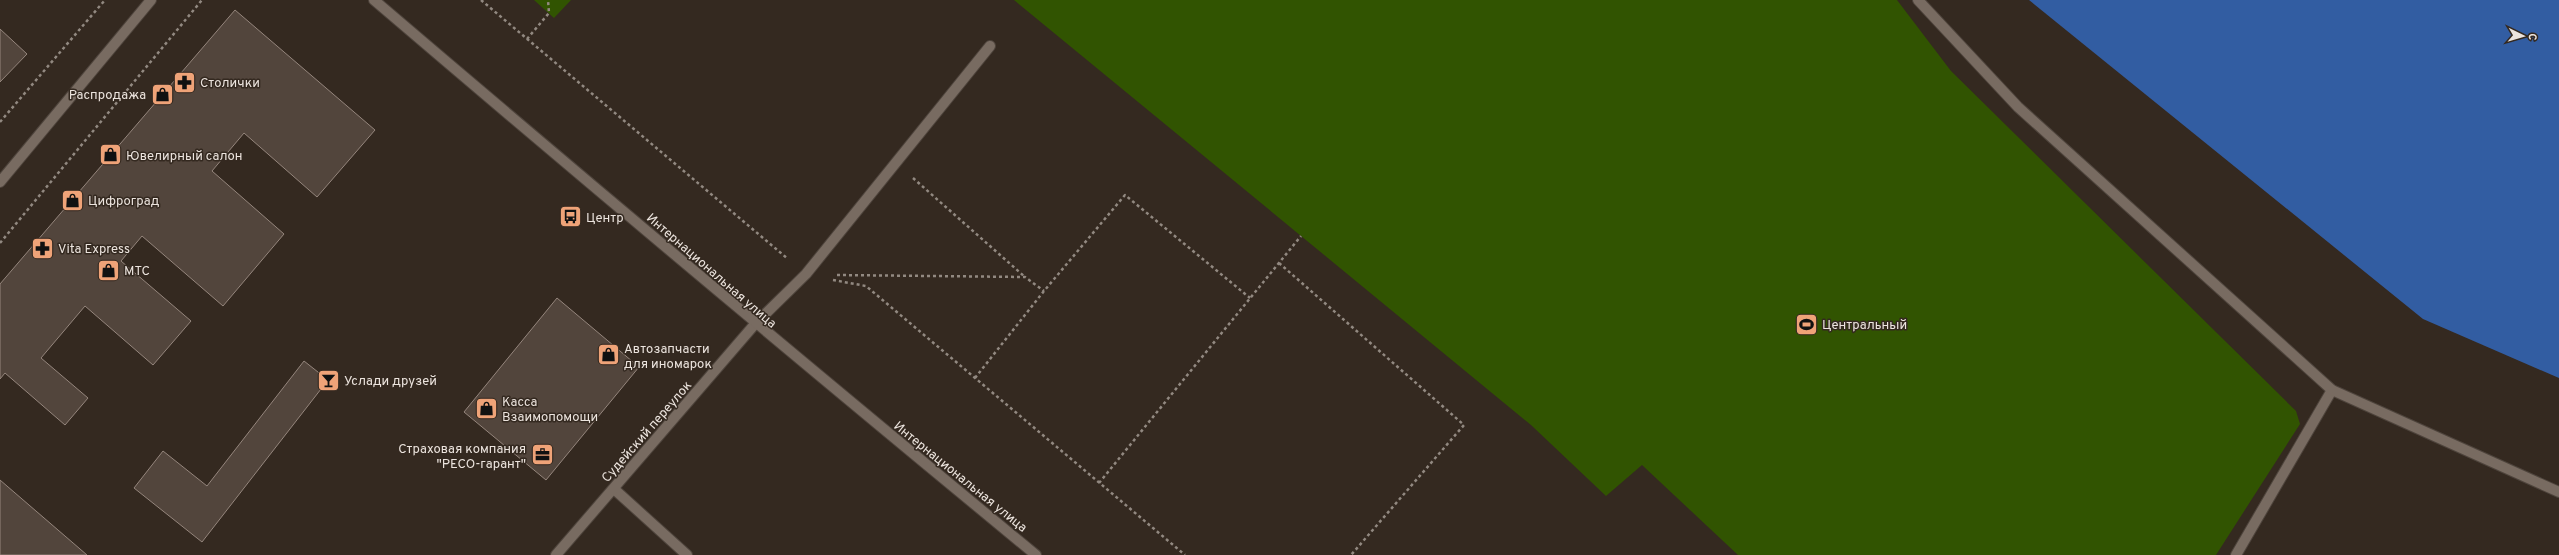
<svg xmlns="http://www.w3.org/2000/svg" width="2559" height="555" viewBox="0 0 2559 555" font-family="Overpass,sans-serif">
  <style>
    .green { fill: #315401 }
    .water { fill: #325da2 }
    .building { fill: #52453c; stroke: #95867d }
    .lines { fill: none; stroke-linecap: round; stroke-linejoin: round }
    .service-casing { stroke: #4e443c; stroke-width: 12 }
    .pedestrian-casing { stroke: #4e443c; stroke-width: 12 }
    .minor-casing { stroke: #4e443c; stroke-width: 12 }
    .tertiary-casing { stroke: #4e443c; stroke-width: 12 }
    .secondary-casing { stroke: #4e443c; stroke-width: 12 }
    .path { stroke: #928981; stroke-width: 2.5; stroke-dasharray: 3 3; stroke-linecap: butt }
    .service { stroke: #786b61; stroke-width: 10 }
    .pedestrian { stroke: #786b61; stroke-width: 10 }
    .minor { stroke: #786b61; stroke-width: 10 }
    .tertiary { stroke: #786b61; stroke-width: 10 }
    .secondary { stroke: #786b61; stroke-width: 10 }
    .labels { text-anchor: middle; stroke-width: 3; stroke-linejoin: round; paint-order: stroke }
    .poi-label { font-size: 13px; fill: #ece4de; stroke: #342920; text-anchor: start }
    .street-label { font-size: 13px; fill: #ece4de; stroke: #342920 }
  </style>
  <rect width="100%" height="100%" fill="#342920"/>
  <!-- green -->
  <g class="green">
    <path d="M534 0H571L554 18Z"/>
    <path d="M1014 0H1897L1951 71 2296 411 2300 424 2216 555H1738L1642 465 1606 496 1531 425Z"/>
  </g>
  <!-- water -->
  <path class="water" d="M2029 0H2559V378L2423 319Z"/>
  <!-- building -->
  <g class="building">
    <path d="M235 10 375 130 317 197 244 133 212 171 284 234 223 306 142 236 121 261 191 321 153 365 85 306 41 358 88 398 65 425 5 373 0 379V284Z"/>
    <path d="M0 29 27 54 0 82Z"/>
    <path d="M557 298 639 367 546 480 464 412Z"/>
    <path d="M304 361 328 380 202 542 134 488 163 451 207 486Z"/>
    <path d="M0 480 87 555H0Z"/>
  </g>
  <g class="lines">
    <defs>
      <g id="service">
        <path d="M755 324 806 274 990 46"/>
        <path d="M614 489 687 555"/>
        <path d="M2236 555 2332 390"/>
      </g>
      <path id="pedestrian" d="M1918 0 2018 107 2332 390 2559 492"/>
      <path id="minor" d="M556 555 755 324"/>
      <path id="tertiary" d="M0 182 151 0"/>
      <path id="secondary" d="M374 0C593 187 814 372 1036 555"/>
    </defs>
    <!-- service casing -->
    <use href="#service" class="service-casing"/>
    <!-- pedestrian casing -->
    <use href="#pedestrian" class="pedestrian-casing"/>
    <!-- minor casing -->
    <use href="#minor" class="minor-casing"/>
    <!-- tertiary casing -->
    <use href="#tertiary" class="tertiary-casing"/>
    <!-- secondary casing -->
    <use href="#secondary" class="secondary-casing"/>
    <!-- path -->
    <g class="path">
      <path d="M481 0 788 259"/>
      <path d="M527 39 549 13 548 0"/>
      <path d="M0 122 105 0"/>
      <path d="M913 178 1025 277"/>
      <path d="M0 243 202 0"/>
      <path d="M1279 263 1464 425 1351 555"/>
      <path d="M837 275 1025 277 1044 291"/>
      <path d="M833 280 866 286 1185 555"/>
      <path d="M975 378 1044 291 1125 195 1250 298"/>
      <path d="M1099 483 1301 236"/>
    </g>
    <!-- service -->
    <use href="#service" class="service"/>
    <!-- pedestrian -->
    <use href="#pedestrian" class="pedestrian"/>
    <!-- minor -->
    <use href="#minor" class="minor"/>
    <!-- tertiary -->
    <use href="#tertiary" class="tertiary"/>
    <!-- secondary -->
    <use href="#secondary" class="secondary"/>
  </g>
  <!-- icons -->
  <defs>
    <symbol id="pharmacy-square" viewBox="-11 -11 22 22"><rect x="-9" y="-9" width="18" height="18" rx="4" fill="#efa378" stroke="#342920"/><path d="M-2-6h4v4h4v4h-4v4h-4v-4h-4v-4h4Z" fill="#111"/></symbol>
    <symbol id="shop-square" viewBox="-11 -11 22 22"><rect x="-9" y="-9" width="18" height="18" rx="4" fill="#efa378" stroke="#342920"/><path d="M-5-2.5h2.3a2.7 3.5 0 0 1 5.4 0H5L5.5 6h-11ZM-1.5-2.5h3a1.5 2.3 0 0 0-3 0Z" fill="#111"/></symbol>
    <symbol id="bus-square" viewBox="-11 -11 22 22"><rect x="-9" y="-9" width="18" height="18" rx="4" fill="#efa378" stroke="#342920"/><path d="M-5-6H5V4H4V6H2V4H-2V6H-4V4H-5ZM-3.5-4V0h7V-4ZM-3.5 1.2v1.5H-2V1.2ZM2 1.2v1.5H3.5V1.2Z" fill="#111"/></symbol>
    <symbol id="stadium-square" viewBox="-11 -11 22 22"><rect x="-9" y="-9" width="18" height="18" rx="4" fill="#efa378" stroke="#342920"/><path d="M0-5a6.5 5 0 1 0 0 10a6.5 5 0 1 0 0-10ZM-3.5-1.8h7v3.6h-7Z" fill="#111"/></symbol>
    <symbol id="bar-square" viewBox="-11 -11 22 22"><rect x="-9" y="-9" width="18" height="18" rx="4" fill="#efa378" stroke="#342920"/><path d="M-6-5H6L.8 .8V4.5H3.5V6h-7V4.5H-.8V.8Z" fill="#111"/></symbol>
    <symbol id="office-square" viewBox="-11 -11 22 22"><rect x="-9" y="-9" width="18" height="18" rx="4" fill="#efa378" stroke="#342920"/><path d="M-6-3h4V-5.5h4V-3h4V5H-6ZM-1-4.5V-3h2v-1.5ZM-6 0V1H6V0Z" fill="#111"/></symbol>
  </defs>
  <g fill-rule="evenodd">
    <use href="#pharmacy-square" x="172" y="70" width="25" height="25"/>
    <use href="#shop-square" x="150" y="82" width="25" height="25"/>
    <use href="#shop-square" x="98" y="142" width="25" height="25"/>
    <use href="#shop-square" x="60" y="188" width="25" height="25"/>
    <use href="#bus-square" x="558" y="204" width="25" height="25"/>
    <use href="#pharmacy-square" x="30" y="236" width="25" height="25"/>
    <use href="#shop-square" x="96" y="258" width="25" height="25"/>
    <use href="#stadium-square" x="1794" y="312" width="25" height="25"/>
    <use href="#shop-square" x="596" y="342" width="25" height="25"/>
    <use href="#bar-square" x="316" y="368" width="25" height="25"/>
    <use href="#shop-square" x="474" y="396" width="25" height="25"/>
    <use href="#office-square" x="530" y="442" width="25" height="25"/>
  </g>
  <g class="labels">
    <!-- poi labels -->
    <g class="poi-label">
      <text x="200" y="87">Столички</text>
      <text x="146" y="99" text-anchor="end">Распродажа</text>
      <text x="126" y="160">Ювелирный салон</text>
      <text x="88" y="205">Цифроград</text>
      <text x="586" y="222">Центр</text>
      <text x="58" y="253">Vita Express</text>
      <text x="124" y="275">МТС</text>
      <text x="1822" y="329">Центральный</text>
      <text x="624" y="353">Автозапчасти<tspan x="624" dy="15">для иномарок</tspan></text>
      <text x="344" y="385">Услади друзей</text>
      <text x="502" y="406">Касса<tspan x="502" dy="15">Взаимопомощи</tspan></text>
      <text x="526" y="453" text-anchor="end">Страховая компания<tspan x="526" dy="15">"РЕСО-гарант"</tspan></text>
    </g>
    <!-- street labels -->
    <g class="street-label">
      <text transform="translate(712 270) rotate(41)" y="5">Интернациональная улица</text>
      <text transform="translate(646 431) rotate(-49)" y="5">Судейский переулок</text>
      <text transform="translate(961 476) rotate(39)" y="5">Интернациональная улица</text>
    </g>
  </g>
  <!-- north arrow -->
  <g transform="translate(2523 36) rotate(95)" stroke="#342920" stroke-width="3" paint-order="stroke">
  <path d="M0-3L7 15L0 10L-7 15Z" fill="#ece4de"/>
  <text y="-6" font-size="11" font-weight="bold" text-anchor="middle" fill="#ece4de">С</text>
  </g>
</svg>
